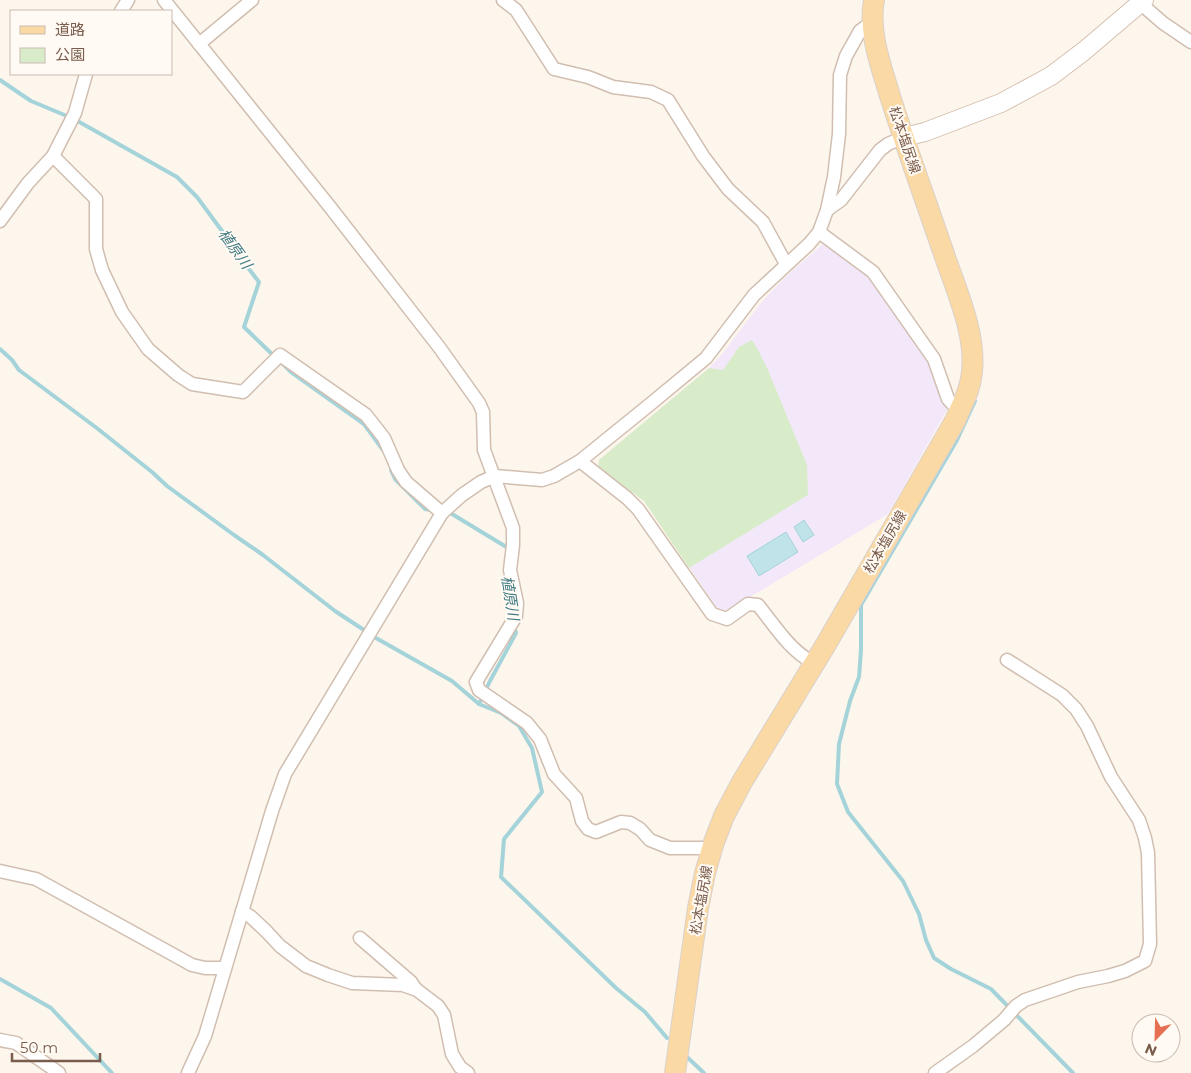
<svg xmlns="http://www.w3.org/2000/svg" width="1191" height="1073" viewBox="0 0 1191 1073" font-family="Montserrat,'Noto Sans JP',sans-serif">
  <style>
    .education { fill: #f3e8fa }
    .green { fill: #d8ecc9 }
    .water { fill: #bfe3e8; stroke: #a5d3da }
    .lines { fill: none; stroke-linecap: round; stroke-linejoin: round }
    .stream { stroke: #a5d3da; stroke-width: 4 }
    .minor-casing { stroke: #d1beb0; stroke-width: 15 }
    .secondary-casing { stroke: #d6c0b0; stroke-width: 20 }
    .primary-casing { stroke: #dad1cd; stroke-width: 22 }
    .minor { stroke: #fff; stroke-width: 12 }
    .secondary { stroke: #fff; stroke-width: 18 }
    .primary { stroke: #fbd9a5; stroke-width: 20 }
    .labels { text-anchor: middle; stroke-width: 4; stroke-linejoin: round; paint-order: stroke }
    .street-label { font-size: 14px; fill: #7a5c4d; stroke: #fffaf3 }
    .water-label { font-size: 15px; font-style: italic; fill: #437c86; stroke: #fffaf3 }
  </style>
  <rect width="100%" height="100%" fill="#fdf6ec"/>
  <!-- education -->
  <path class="education" d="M826 241 868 272 931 362 947 410 888 514 727 611 717 608 644 501 598 467 599 460 709 368 722 354 760 304 783 279Z"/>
  <!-- green -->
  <path class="green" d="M752 340 758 350 768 370 807 465 808 495 689 568 644 501 598 467 599 460 709 368 723 370 739 347Z"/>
  <!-- water -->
  <g class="water">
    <path d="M804 520 814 535 803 542 794 527Z"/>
    <path d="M786 532 798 552 759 576 747 556Z"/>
  </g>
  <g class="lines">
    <!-- stream -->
    <g class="stream">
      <path d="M0 80 31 101 74 119 177 177 197 197 222 231V234L259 282 244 327 274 356"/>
      <path d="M0 349 12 360 19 370 98 429 152 472 167 486 234 535 263 555 335 611 364 630"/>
      <path d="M283 364 291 372 364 424 383 450"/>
      <path d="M975 401 957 440 861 605V650L859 677 850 701 839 744 837 784 848 812 903 881 919 914 926 940 934 958 951 969 991 989 1073 1073"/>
      <path d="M391 470 395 479 425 509 431 510"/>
      <path d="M452 514 508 548 507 550"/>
      <path d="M506 579 508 602 511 614"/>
      <path d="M376 638 452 681 479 704 501 713 519 726 532 748 542 792 504 839 501 877 616 988 645 1012 667 1038"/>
      <path d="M479 704 490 681 516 633 514 626"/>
      <path d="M0 979 51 1008 112 1073"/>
      <path d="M687 1057 704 1073"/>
    </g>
    <defs>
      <g id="minor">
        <path d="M164 0 330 207 439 347 479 403 483 412 484 450 513 528V545L510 570 517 603 516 616 476 682 479 690 527 723 540 739 554 774 576 798 582 821 588 829 596 832 621 822 630 823 640 829 650 840 670 848H704L712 849"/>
        <path d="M503 0 516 10 554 69 588 77 613 87 651 92 668 100 703 156 728 189 763 222 786 264"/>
        <path d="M1140 3 1163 23 1191 42"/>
        <path d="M121 11 128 0"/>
        <path d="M199 44 252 0"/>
        <path d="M53 156 96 199V249L102 270 122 312 148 349 178 375 192 384 243 392 280 355 366 415 384 438 398 470 406 482 442 513"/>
        <path d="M827 210 841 200 880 150 888 144 904 137"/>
        <path d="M0 221 28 183 53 156 75 113 86 74"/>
        <path d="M819 232 873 272 934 359 948 399 959 411"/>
        <path d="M580 461 627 498 638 509 712 614 727 619 748 604 758 605C775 626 790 651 814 663"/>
        <path d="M0 871 36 879 192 965 205 968H225"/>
        <path d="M242 911 251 917 266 931 280 946 306 966 328 975 352 983 403 985 417 990 438 1006 444 1015 452 1054 460 1067 468 1073"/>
        <path d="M360 938 411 982 415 988"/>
        <path d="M0 1040 16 1043 59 1073"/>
        <path d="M188 1073 205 1036 272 811 285 774 442 513 462 495 481 482 495 476 542 480 554 476 580 461 648 406 706 358 754 295 809 244 819 232 827 210 834 177 839 134 840 75 846 56 860 31 873 21"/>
        <path d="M935 1073 973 1046 1004 1020 1016 1006 1025 1000 1078 982 1108 976 1125 971 1145 961 1150 944 1148 853 1145 838 1139 820 1111 777 1087 726 1076 709 1062 695 1007 660"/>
      </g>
      <path id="secondary" d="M904 137 925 132 1001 103 1051 76 1084 51 1144 0"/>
      <path id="primary" d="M675 1073 698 908 705 873 714 842 724 816 742 782 825 646 955 421C962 404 971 389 972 371 976 334 957 292 945 257 927 204 907 150 890 96 881 66 868 32 874 0"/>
    </defs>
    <!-- minor casing -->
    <use href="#minor" class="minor-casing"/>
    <!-- secondary casing -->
    <use href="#secondary" class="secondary-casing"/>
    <!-- primary casing -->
    <use href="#primary" class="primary-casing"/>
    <!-- minor -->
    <use href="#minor" class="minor"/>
    <!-- secondary -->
    <use href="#secondary" class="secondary"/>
    <!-- primary -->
    <use href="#primary" class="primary"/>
  </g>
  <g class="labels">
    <!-- street labels -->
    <g class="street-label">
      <text transform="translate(905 140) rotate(71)" y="5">松本塩尻線</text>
      <text transform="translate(885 542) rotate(-60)" y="5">松本塩尻線</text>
      <text transform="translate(701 900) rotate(-80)" y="5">松本塩尻線</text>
    </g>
    <!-- water labels -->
    <g class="water-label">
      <text transform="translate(235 249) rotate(54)" y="5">植原川</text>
      <text transform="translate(510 598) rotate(81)" y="5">植原川</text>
    </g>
  </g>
  <!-- legend -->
  <rect x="10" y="10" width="162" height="65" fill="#fffaf3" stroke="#cabbb1"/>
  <rect x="20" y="26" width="25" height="8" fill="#fbd9a5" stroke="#cabbb1"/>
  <text x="55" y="35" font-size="15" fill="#7a5c4d">道路</text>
  <rect x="20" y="48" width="25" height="15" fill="#d8ecc9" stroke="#cabbb1"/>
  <text x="55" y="60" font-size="15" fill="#7a5c4d">公園</text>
  <!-- north arrow -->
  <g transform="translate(1156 1038) rotate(203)"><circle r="24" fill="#fffaf3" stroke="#cabbb1"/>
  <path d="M0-4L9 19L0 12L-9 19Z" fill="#e76f51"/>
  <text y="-8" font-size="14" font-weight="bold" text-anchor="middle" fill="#7a5c4d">N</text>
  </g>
  <!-- scale -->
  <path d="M12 1053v8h88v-8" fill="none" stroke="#7a5c4d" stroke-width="2.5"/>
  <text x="20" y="1053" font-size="15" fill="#7a5c4d" stroke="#fffaf3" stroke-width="4" paint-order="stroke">50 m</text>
</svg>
